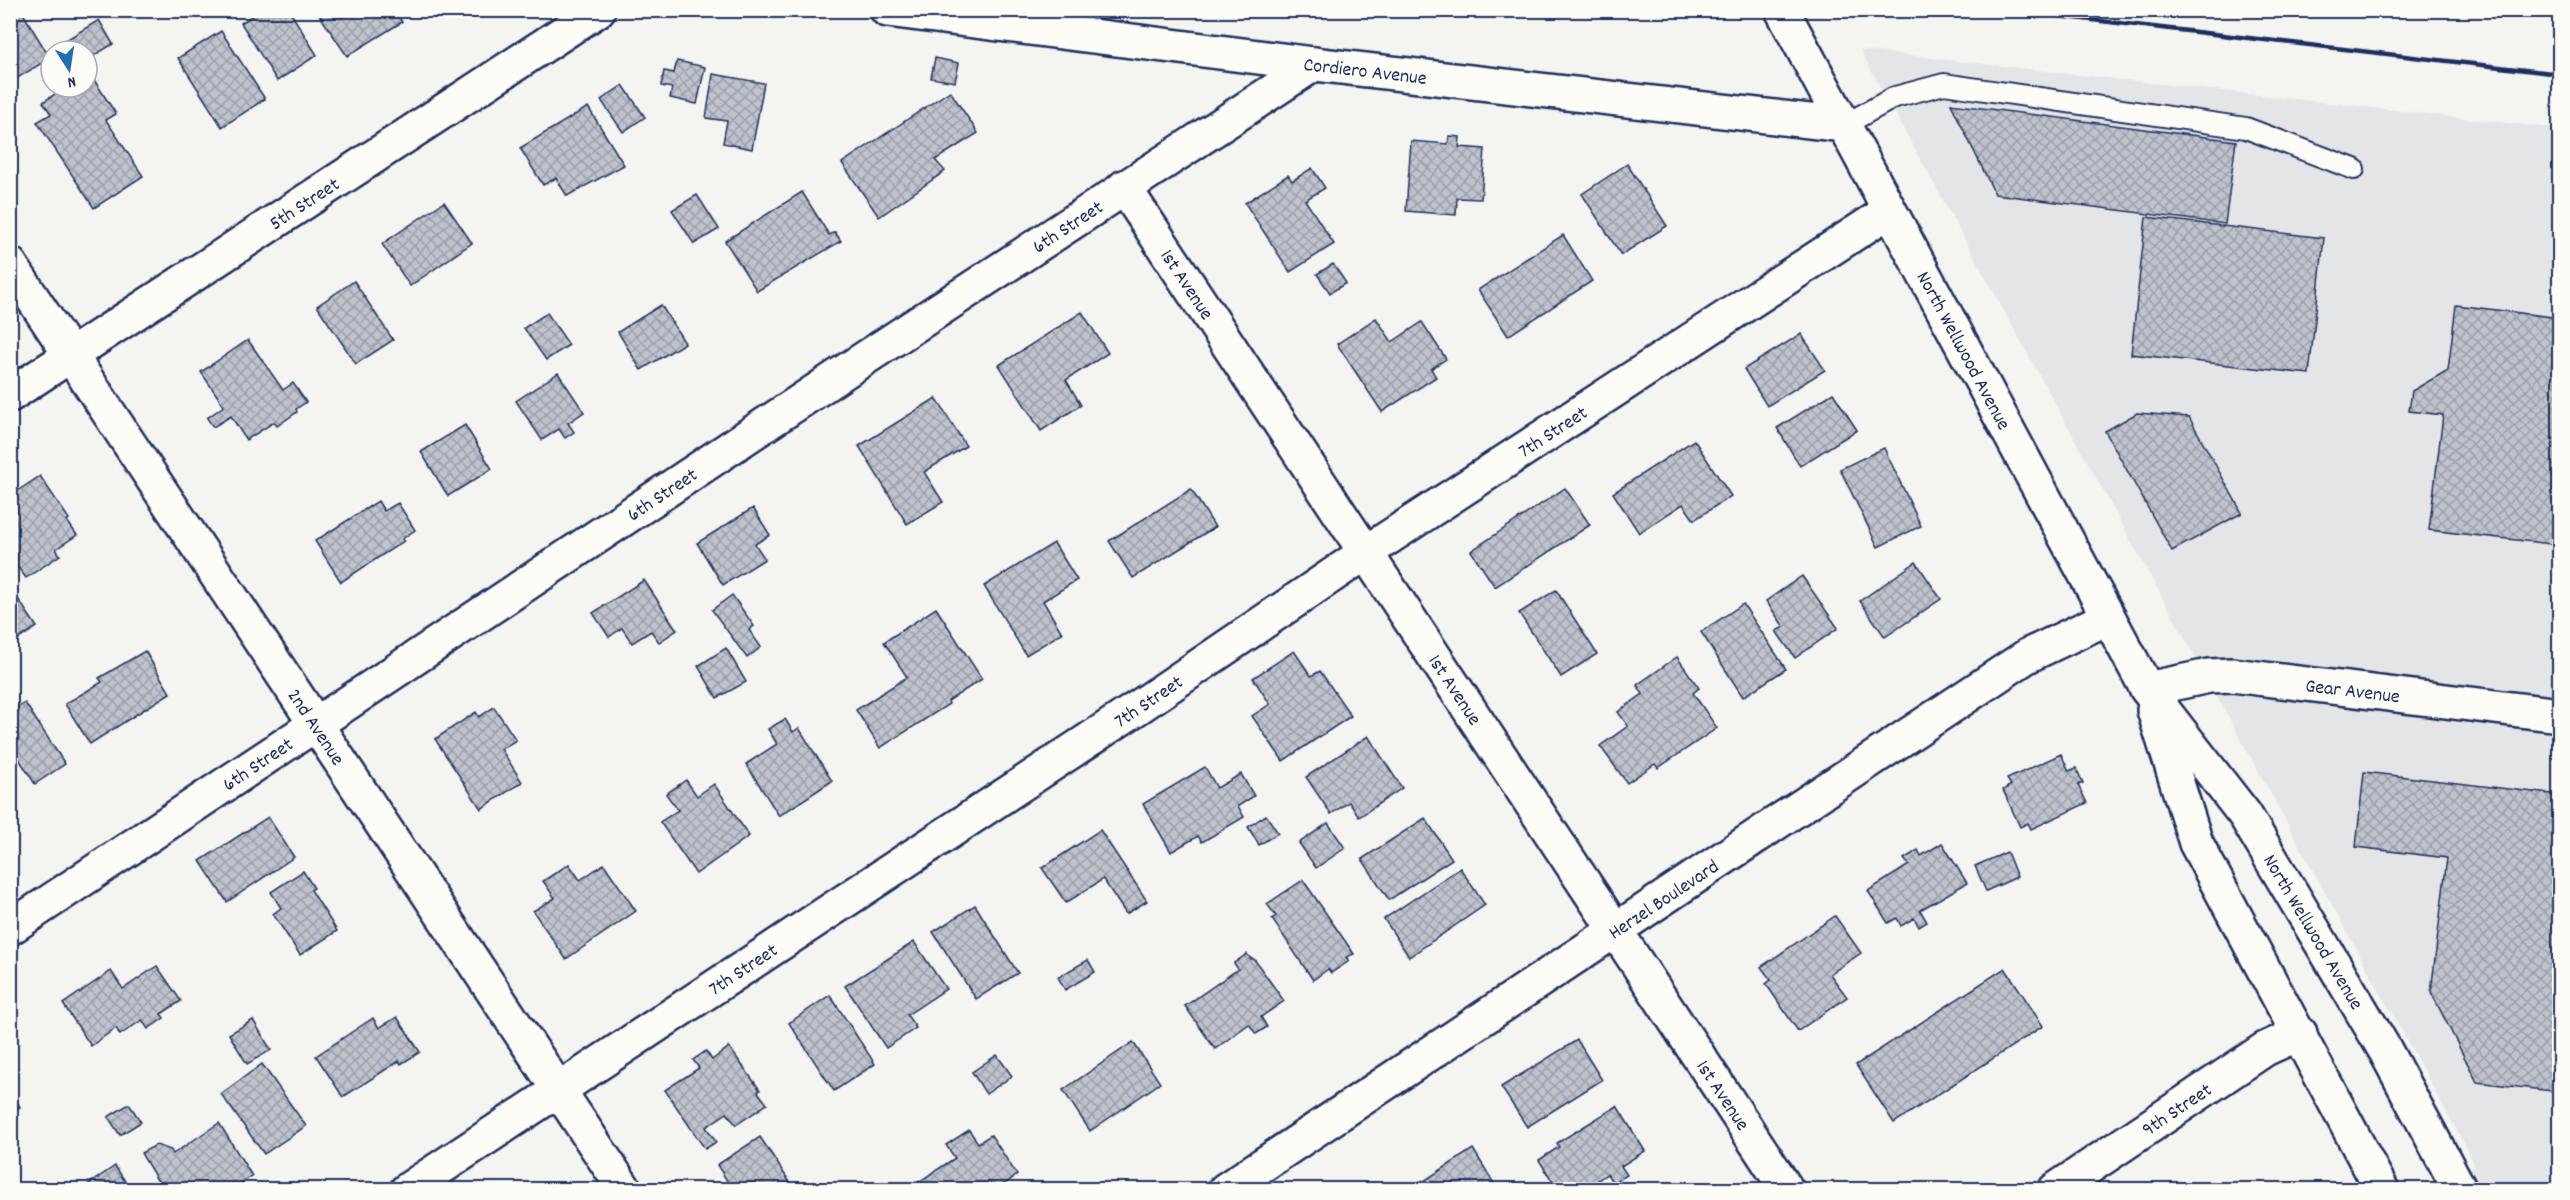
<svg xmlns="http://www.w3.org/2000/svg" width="2570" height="1200" viewBox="0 0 2570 1200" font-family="Dekko,sans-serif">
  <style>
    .built { fill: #e4e5e6 }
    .building { fill: url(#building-cross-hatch); stroke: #1b2f5e; stroke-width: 1.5 }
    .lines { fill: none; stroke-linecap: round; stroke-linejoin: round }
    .lane-casing { stroke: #1b2f5e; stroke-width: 24 }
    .street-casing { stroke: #1b2f5e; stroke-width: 38 }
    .secondary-casing { stroke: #1b2f5e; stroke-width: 38 }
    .lane { stroke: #fdfcf7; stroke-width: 20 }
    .street { stroke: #fdfcf7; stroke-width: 33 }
    .secondary { stroke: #fdfcf7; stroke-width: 33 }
    .rail { stroke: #1b2f5e; stroke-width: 4.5 }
    .labels { text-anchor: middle; stroke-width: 4.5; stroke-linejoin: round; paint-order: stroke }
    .street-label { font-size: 20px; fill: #1b2f5e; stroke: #fdfcf7 }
  </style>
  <defs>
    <pattern id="building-cross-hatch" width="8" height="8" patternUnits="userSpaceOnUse" patternTransform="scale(1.5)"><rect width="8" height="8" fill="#bfc3cc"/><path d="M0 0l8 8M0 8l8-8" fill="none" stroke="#9a9fa9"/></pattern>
  </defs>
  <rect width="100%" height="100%" fill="#f4f4f1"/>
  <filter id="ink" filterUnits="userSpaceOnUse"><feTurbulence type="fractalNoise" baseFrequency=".0167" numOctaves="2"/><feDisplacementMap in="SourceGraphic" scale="12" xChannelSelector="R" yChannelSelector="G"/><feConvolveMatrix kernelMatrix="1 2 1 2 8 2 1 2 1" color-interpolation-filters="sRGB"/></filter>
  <g filter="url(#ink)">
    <!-- built -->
    <path class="built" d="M1860 50 2559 129V1189H2459L2449 1169 2475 1168 2462 1140Z"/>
    <!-- building -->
    <g class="building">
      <path d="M10 10H21L50 58 11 82Z"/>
      <path d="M261 10H289L317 55 277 81 241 23Z"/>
      <path d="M316 10H394L402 22 347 56Z"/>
      <path d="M99 20 113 44 87 60V51H72L66 40Z"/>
      <path d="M221 31 265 99 222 127 178 58Z"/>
      <path d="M935 58 959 63 955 82 931 78Z"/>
      <path d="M677 61 705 67 697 104 670 98 672 88 661 86 664 71 674 73Z"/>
      <path d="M89 72 116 114 106 120 143 176 94 208 37 122 51 114 43 102 66 87H87Z"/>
      <path d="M713 74 764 83 752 149 723 143 727 121 706 118Z"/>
      <path d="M623 85 645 117 623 132 601 100Z"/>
      <path d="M950 91 978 133 935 160 945 171 879 217 842 163Z"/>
      <path d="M1951 104 2236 141 2225 224 1995 194Z"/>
      <path d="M588 107 624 165 567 196 556 178 543 185 520 148Z"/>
      <path d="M1449 136 1460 137 1459 147 1485 149 1481 199 1457 198 1456 215 1406 211 1411 141 1448 144Z"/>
      <path d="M1627 164 1667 226 1621 255 1582 194Z"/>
      <path d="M1312 168 1325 188 1305 200 1334 244 1290 272 1245 203 1288 175 1292 181Z"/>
      <path d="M802 192 829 235 835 232 841 241 757 291 725 241Z"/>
      <path d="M697 195 719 229 694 244 672 210Z"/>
      <path d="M444 202 472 243 410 286 382 244Z"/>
      <path d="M2146 217 2324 238 2309 374 2131 354Z"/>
      <path d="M1563 235 1592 281 1508 336 1478 290Z"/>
      <path d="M1333 264 1346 283 1330 293 1317 274Z"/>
      <path d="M354 281 393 340 356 364 317 306Z"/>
      <path d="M661 305 685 343 641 370 618 332Z"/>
      <path d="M2456 305 2560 318V545L2429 530 2443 415 2409 411 2412 391 2448 370Z"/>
      <path d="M1082 312 1108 353 1066 380 1081 405 1041 431 999 365Z"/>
      <path d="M547 313 569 345 546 360 524 328Z"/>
      <path d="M1376 318 1392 342 1422 322 1446 359 1431 369 1436 377 1382 412 1337 344Z"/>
      <path d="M1801 334 1825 370 1767 406 1744 369Z"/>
      <path d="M248 340 283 390 293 383 306 402 296 409 297 412 277 426 274 422 246 440 231 416 213 427 207 418 224 406 201 372Z"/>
      <path d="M558 373 584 412 568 423 574 432 565 438 559 429 542 440 516 401Z"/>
      <path d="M1833 393 1857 430 1800 466 1777 428Z"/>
      <path d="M936 398 966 446 924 472 943 502 907 524 859 446Z"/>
      <path d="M2137 413 2189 417 2242 513 2172 551 2105 431Z"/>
      <path d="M465 425 492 469 448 496 421 452Z"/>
      <path d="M1694 440 1731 496 1694 520 1683 504 1639 533 1613 493Z"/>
      <path d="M1884 448 1921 526 1878 547 1840 469Z"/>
      <path d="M40 476 69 519 67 521 77 535 56 549 60 555 26 578 10 557V496Z"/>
      <path d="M1565 488 1590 525 1495 587 1471 551Z"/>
      <path d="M1191 489 1215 527 1133 578 1109 541Z"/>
      <path d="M378 501 384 511 398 503 415 530 402 539 404 541 341 582 315 541Z"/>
      <path d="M753 508 770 535 755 544 765 559 723 585 697 543Z"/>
      <path d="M1054 543 1077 580 1043 601 1062 633 1026 655 984 586Z"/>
      <path d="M1916 562 1941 599 1885 637 1860 601Z"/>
      <path d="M1802 576 1838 628 1795 658 1776 631 1784 627 1766 601Z"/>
      <path d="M644 580 677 630 659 642 651 631 632 643 622 628 609 637 593 613Z"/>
      <path d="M10 587 37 627 14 642 10 636Z"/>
      <path d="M1556 590 1597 654 1561 677 1519 613Z"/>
      <path d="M732 595 754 626 749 630 761 647 747 658 712 610Z"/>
      <path d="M1743 604 1786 669 1743 697 1701 632Z"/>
      <path d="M936 608 982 679 948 701 949 704 880 748 856 710 907 677 884 642Z"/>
      <path d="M726 648 746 682 717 698 698 666Z"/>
      <path d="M145 651 170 693 90 744 65 704 102 682 99 678Z"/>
      <path d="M1294 651 1311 676 1320 671 1351 716 1283 761 1252 716 1270 704 1253 678Z"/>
      <path d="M1677 657 1699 688 1693 693 1717 728 1658 768 1655 764 1627 783 1600 746 1628 726 1618 712 1643 694 1637 685Z"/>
      <path d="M25 703 65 764 35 784 10 745V712Z"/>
      <path d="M494 707 516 740 501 749 522 782 481 809 435 739 476 712 479 717Z"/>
      <path d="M785 719 793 732 799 728 832 781 779 816 746 764 777 744 768 729Z"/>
      <path d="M1368 736 1402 788 1359 817 1349 802 1331 814 1306 777Z"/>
      <path d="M2061 754 2069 771 2076 768 2083 783 2078 785 2087 803 2031 829 2028 823 2020 827 2003 790 2011 785 2007 779Z"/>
      <path d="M1205 767 1217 788 1241 774 1254 796 1238 806 1244 817 1202 842 1198 836 1171 852 1143 804Z"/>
      <path d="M2364 772 2560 795V1092L2477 1082 2431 992 2447 858 2356 847Z"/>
      <path d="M686 780 697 796 714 784 749 836 696 874 660 822 678 810 666 794Z"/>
      <path d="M1266 815 1278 833 1259 845 1248 827Z"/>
      <path d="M268 817 294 857 227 902 200 861Z"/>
      <path d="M1425 818 1452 859 1389 900 1362 859Z"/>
      <path d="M1328 823 1345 848 1316 868 1299 843Z"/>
      <path d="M1100 830 1147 901 1126 914 1103 879 1066 903 1042 868Z"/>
      <path d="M1942 843 1967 883 1920 910 1927 922 1919 927 1914 918 1901 926 1897 918 1888 923 1868 891 1909 865 1904 859 1918 850 1921 856Z"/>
      <path d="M2007 852 2017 877 1986 891 1975 866Z"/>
      <path d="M569 864 580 880 604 864 636 911 566 959 533 911 555 898 543 881Z"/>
      <path d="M1460 868 1485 905 1409 957 1384 919Z"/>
      <path d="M303 871 314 888 311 890 337 931 300 955 273 914 281 908 271 892Z"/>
      <path d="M1303 880 1354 954 1346 957 1349 961 1331 973 1328 969 1313 980 1272 919 1276 916 1267 904Z"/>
      <path d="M975 905 1018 973 976 999 933 932Z"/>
      <path d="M1835 916 1861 953 1830 974 1847 997 1798 1031 1766 984 1771 980 1761 967Z"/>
      <path d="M914 942 946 989 907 1015 916 1028 886 1048 845 986Z"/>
      <path d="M1247 954 1251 959H1254L1284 1001 1261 1017 1267 1027 1256 1034 1249 1024 1215 1049 1185 1006 1238 969 1234 963Z"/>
      <path d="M1088 960 1095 972 1065 990 1058 977Z"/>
      <path d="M157 966 181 1001 161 1014 164 1018 148 1029 142 1020 120 1035 116 1028 91 1046 63 1004 111 971 123 989Z"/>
      <path d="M2005 968 2043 1026 1894 1123 1856 1065Z"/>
      <path d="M830 995 875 1064 834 1091 789 1023Z"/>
      <path d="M397 1017 420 1052 401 1064 399 1061 343 1097 316 1056 373 1018 379 1028Z"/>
      <path d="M253 1020 271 1050 247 1064 229 1034Z"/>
      <path d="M1577 1040 1602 1080 1527 1127 1501 1087Z"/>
      <path d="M1133 1042 1160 1083 1090 1131 1063 1090Z"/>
      <path d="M729 1047 760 1090 758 1092 767 1104 736 1125 727 1113 706 1127 716 1142 705 1149 665 1090 699 1068 693 1060 706 1051 712 1060Z"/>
      <path d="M997 1055 1012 1076 986 1094 972 1072Z"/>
      <path d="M262 1064 306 1126 264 1154 221 1094Z"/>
      <path d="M10 1090 20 1107 10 1112Z"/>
      <path d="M129 1104 141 1122 120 1135 108 1117Z"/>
      <path d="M1617 1106 1645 1151 1621 1166 1627 1175 1613 1183 1607 1174 1583 1190H1558L1539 1160 1559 1147 1557 1143Z"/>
      <path d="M219 1123 252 1176 230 1190H163L141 1153 156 1145 171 1150 173 1154Z"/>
      <path d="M969 1130 978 1143 991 1135 1017 1175 996 1190H912L911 1187 955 1158 946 1145Z"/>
      <path d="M760 1137 795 1190H733L717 1165Z"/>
      <path d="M1473 1149 1498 1190H1410Z"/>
      <path d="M115 1166 131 1190H80Z"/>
    </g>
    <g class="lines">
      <defs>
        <path id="lane" d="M1844 125 1895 97 1944 84 2246 128 2354 169"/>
        <g id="street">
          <path id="s1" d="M887 10 1314 64 1844 125"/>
          <path id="s2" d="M1124 187 1787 1190"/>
          <path id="s3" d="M10 264 625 1190"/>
          <path id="s4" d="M10 395 598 10"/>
          <path id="s5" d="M2147 689 2209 676 2232 675 2560 715"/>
          <path id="s6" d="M10 928 847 370 1314 64"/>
          <path id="s7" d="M407 1190 1140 706 1365 553 1889 211"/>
          <path id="s8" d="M2055 1190 2265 1049 2300 1033"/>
        </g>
        <g id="secondary">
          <path id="s9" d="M1782 10 2147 689 2245 815 2385 1050 2460 1190"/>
          <path d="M2154 710 2196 843 2382 1190"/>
          <path id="s10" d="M1225 1190 2027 656 2107 618"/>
        </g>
      </defs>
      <!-- lane casing -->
      <use href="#lane" class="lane-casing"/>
      <!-- street casing -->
      <use href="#street" class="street-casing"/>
      <!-- secondary casing -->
      <use href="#secondary" class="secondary-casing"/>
      <!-- lane -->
      <use href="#lane" class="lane"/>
      <!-- street -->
      <use href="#street" class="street"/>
      <!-- secondary -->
      <use href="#secondary" class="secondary"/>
      <!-- rail -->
      <path class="rail" d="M2006 10 2560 74"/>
    </g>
  </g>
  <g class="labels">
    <!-- street labels -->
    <g class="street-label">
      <text dy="7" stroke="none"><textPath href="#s1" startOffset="482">Cordiero Avenue</textPath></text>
      <text dy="7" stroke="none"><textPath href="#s4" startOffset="351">5th Street</textPath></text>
      <text dy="7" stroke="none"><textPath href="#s6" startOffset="1269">6th Street</textPath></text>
      <text dy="7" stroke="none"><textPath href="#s2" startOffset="116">1st Avenue</textPath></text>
      <text dy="7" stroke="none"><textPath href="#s9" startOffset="386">North Wellwood Avenue</textPath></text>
      <text dy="7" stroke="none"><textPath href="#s7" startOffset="1374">7th Street</textPath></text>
      <text dy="7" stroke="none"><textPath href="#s6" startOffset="783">6th Street</textPath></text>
      <text dy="7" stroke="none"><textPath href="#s2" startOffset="602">1st Avenue</textPath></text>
      <text dy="7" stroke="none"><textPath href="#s5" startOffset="208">Gear Avenue</textPath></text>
      <text dy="7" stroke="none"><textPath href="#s7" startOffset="888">7th Street</textPath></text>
      <text dy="7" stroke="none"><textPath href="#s3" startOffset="555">2nd Avenue</textPath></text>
      <text dy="7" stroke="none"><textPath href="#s6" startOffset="297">6th Street</textPath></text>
      <text dy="7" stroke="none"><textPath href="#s10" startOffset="526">Herzel Boulevard</textPath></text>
      <text dy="7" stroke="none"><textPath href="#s9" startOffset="1066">North Wellwood Avenue</textPath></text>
      <text dy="7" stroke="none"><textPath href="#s7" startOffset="402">7th Street</textPath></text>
      <text dy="7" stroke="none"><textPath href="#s2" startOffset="1088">1st Avenue</textPath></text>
      <text dy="7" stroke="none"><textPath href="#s8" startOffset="146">9th Street</textPath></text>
    </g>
  </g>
  <!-- margin -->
  <rect width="2570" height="1200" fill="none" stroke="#fdfcf7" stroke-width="36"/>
  <rect x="18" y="18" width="2534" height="1164" fill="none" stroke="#1b2f5e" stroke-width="2" filter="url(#ink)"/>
  <!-- north arrow -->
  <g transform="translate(69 69) rotate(168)"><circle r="28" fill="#fdfcf7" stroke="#a3aaba" stroke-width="1.5"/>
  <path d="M0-4.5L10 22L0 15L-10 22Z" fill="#1f6fb2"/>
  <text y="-9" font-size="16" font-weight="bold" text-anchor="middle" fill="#1b2f5e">N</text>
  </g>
</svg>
